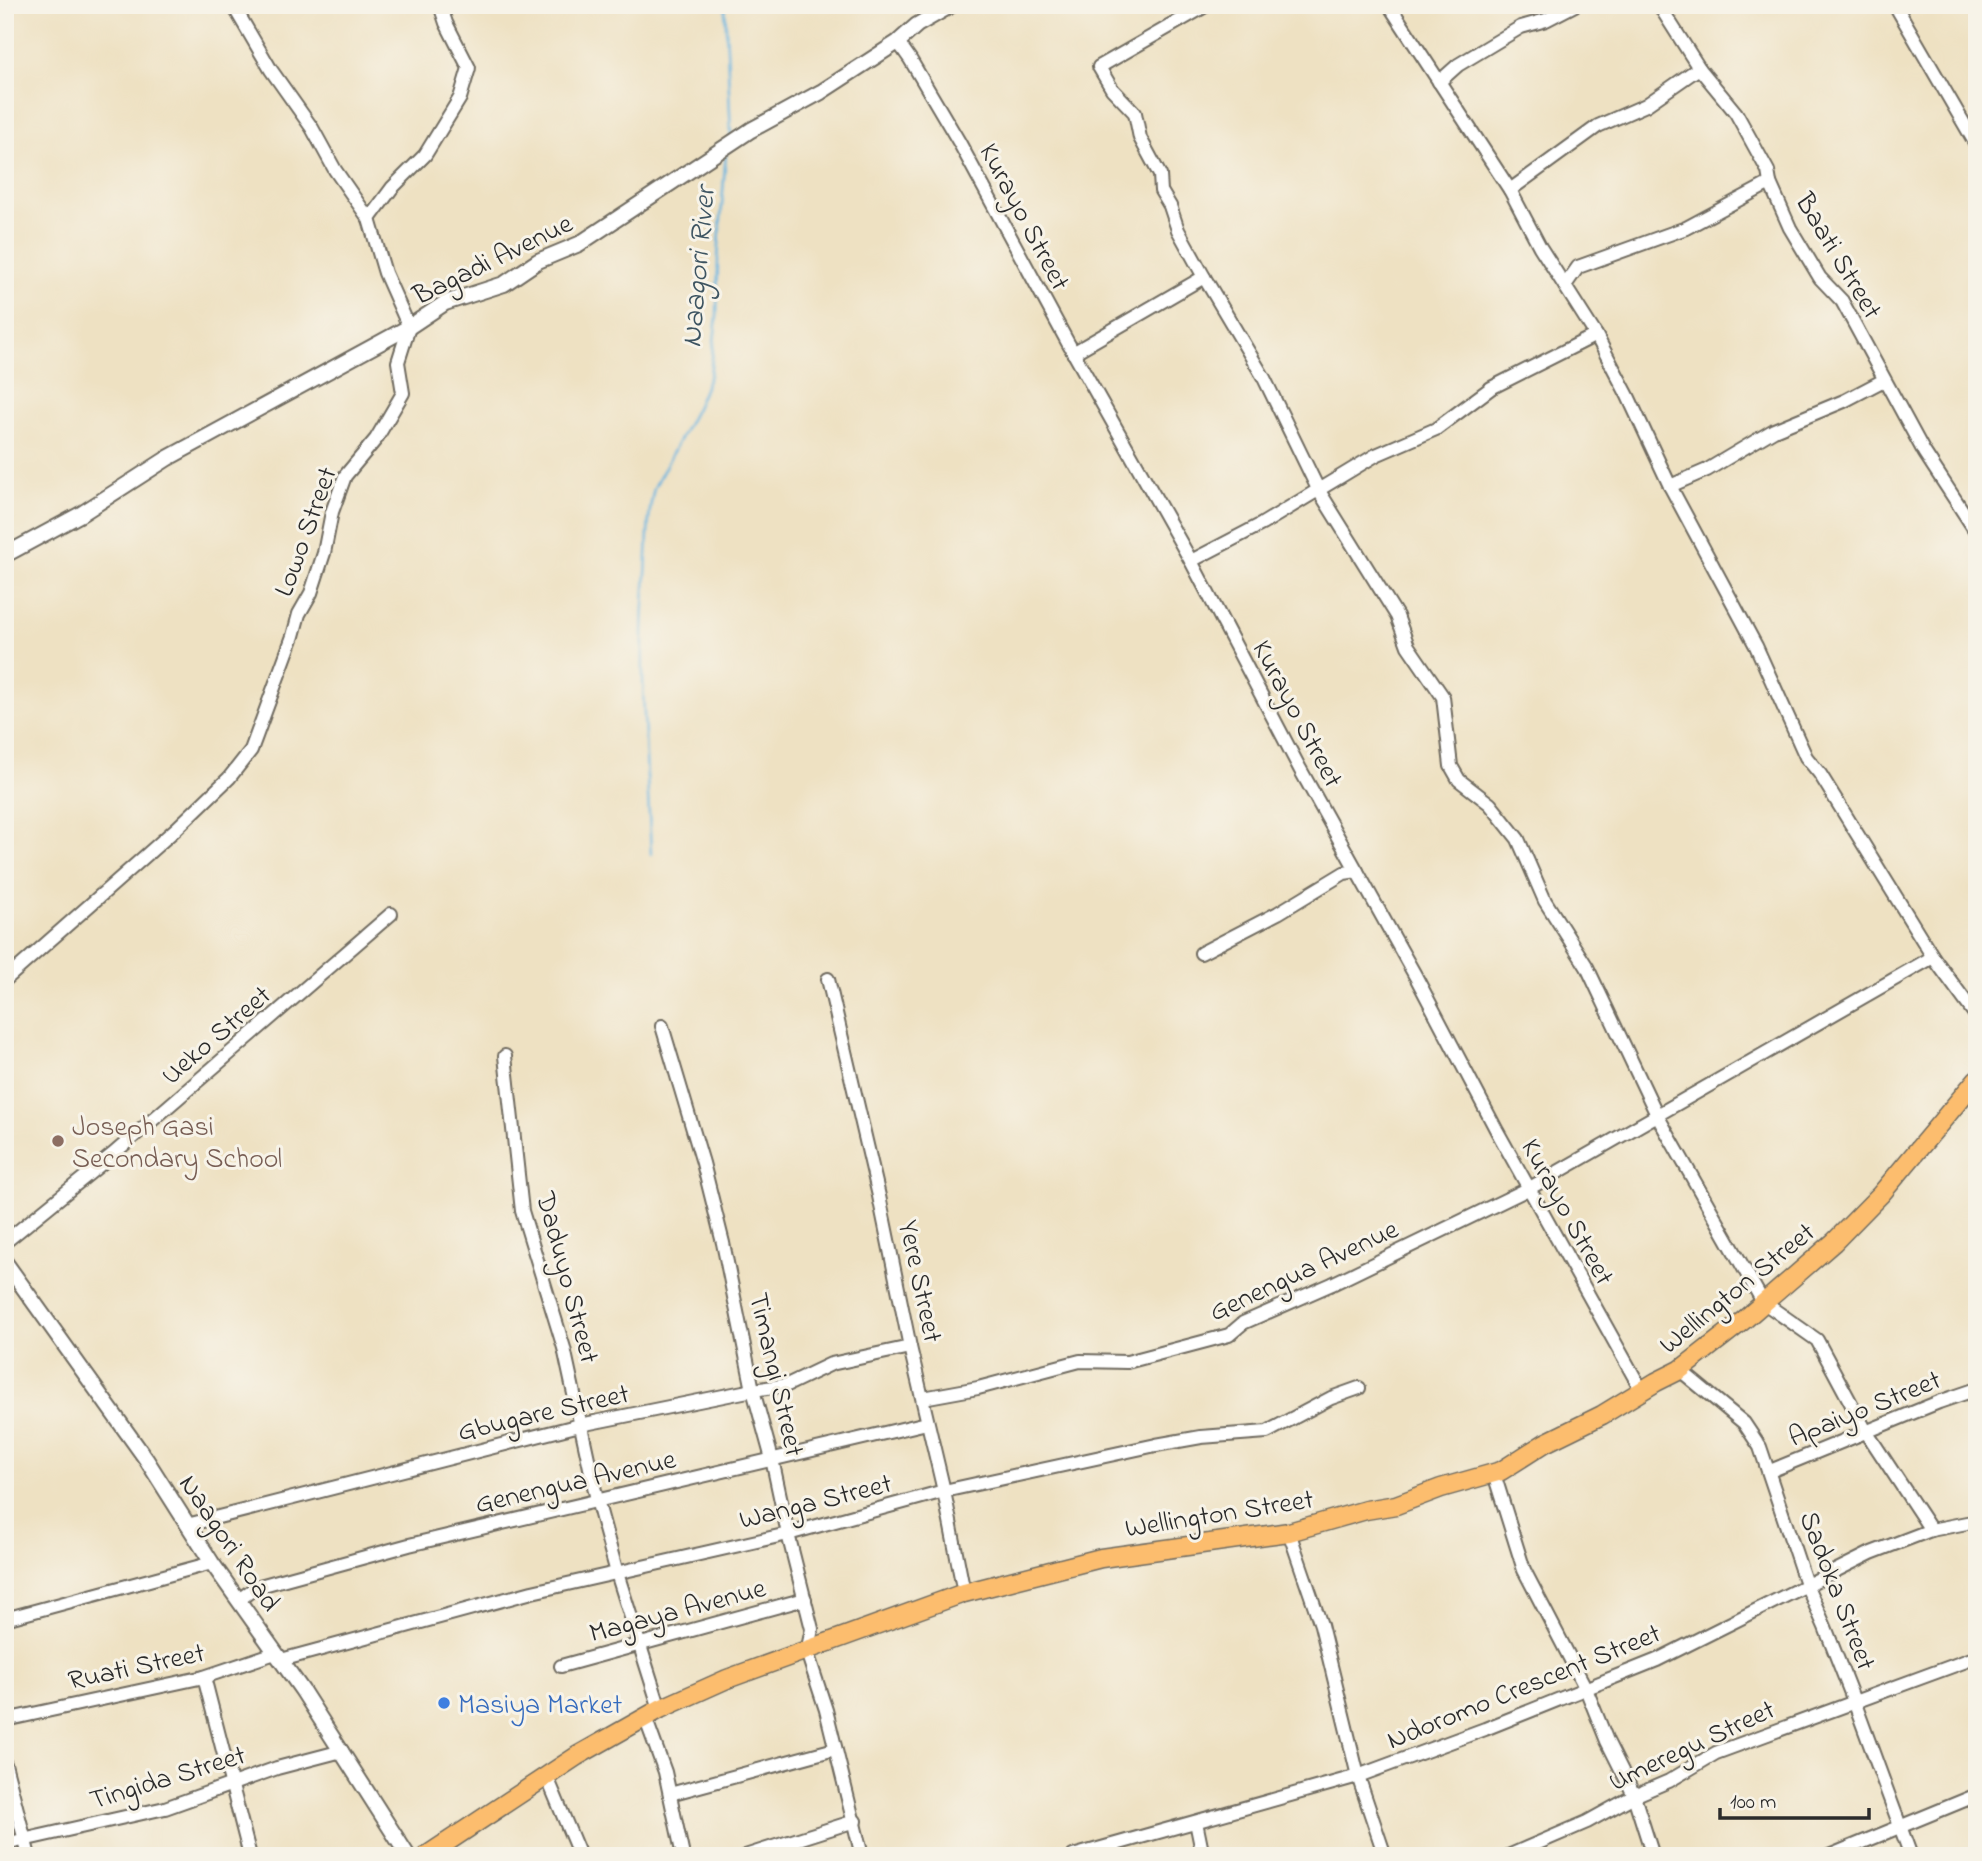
<svg xmlns="http://www.w3.org/2000/svg" width="1982" height="1861" viewBox="0 0 1982 1861" font-family="'Indie Flower',sans-serif">
  <style>
    .lines { fill: none; stroke-linecap: round; stroke-linejoin: round }
    .stream { stroke: #66b4e0; stroke-width: 2.5 }
    .minor-casing { stroke: #6f6b60; stroke-width: 16 }
    .tertiary-casing { stroke: #6f6b60; stroke-width: 18 }
    .primary-casing { stroke: #6f6b60; stroke-width: 21 }
    .minor { stroke: #fff; stroke-width: 12 }
    .tertiary { stroke: #fff; stroke-width: 14 }
    .primary { stroke: #fcbd6e; stroke-width: 18 }
    .education-dot { fill: #8d6e63; stroke: #f7f3e8; stroke-width: 2.5 }
    .shop-dot { fill: #3f7fe0; stroke: #f7f3e8; stroke-width: 2.5 }
    .labels { text-anchor: middle; stroke-width: 6; stroke-linejoin: round; paint-order: stroke }
    .street-label { font-size: 28px; fill: #2b2b2b; stroke: #f7f3e8 }
    .education-label { font-size: 28px; fill: #785e54; stroke: #f7f3e8; text-anchor: start }
    .shop-label { font-size: 28px; fill: #366cbe; stroke: #f7f3e8; text-anchor: start }
    .water-label { font-size: 30px; font-style: italic; fill: #3d5461; stroke: #f7f3e8 }
  </style>
  <rect width="100%" height="100%" fill="#f7f3e8"/>
  <filter id="ink" filterUnits="userSpaceOnUse"><feTurbulence type="fractalNoise" baseFrequency=".0143" numOctaves="2"/><feDisplacementMap in="SourceGraphic" scale="14" xChannelSelector="R" yChannelSelector="G"/><feConvolveMatrix kernelMatrix="1 2 1 2 8 2 1 2 1" color-interpolation-filters="sRGB"/></filter>
  <filter id="wash" filterUnits="userSpaceOnUse"><feTurbulence type="fractalNoise" baseFrequency=".00686" numOctaves="4" result="noise"/><feDisplacementMap in="SourceGraphic" scale="28" xChannelSelector="R" yChannelSelector="G"/><feGaussianBlur stdDeviation="1.57" result="paint"/><feColorMatrix in="noise" values="0 0 0 0 0 0 0 0 0 0 0 0 0 0 0 0 0 1.4 0 .05"/><feComposite in="paint" operator="in"/></filter>
  <g filter="url(#wash)">
    <rect width="100%" height="100%" fill="#eee1c2"/>
    <g class="lines">
      <!-- stream -->
      <g class="stream">
        <path d="M725 5 731 134 729 139"/>
        <path d="M651 854C647 761 638 667 646 574 648 546 647 516 654 488L696 408 710 375 717 316 718 258 726 152"/>
      </g>
    </g>
  </g>
  <g filter="url(#ink)">
    <g class="lines">
      <defs>
        <g id="minor">
          <path d="M1389 5 1510 190 1540 247 1596 335 1628 396 1670 486 1756 646 1806 757 1820 774 1933 957 1977 1017"/>
          <path d="M1659 5 1699 68 1736 113 1768 171 1770 183 1790 228 1820 278 1842 301 1924 452 1977 533"/>
          <path d="M1895 5 1977 146"/>
          <path d="M898 42 910 59 959 142 1068 343 1191 561 1300 769 1416 977 1497 1131 1642 1391"/>
          <path d="M1439 82 1458 65 1521 27 1546 20 1575 5"/>
          <path d="M1510 190 1598 126 1646 105 1699 68"/>
          <path d="M369 219 392 188 425 155 460 98 469 68 446 23 440 5"/>
          <path d="M1204 277 1178 230 1170 206 1161 191 1160 175 1140 138 1135 113 1112 89 1099 67 1207 5"/>
          <path d="M1566 284 1578 267 1686 228 1770 183"/>
          <path d="M1073 353 1204 277 1264 378 1319 491 1397 616 1408 646 1443 697 1451 766 1459 780 1490 804 1518 839 1545 901 1587 967 1658 1117 1763 1302 1817 1340 1867 1433 1931 1530"/>
          <path d="M1670 486 1707 470 1774 430 1844 401 1884 380"/>
          <path d="M1191 561 1262 524 1376 455 1436 429 1491 388 1596 335"/>
          <path d="M1201 953 1278 913 1344 873 1357 871"/>
          <path d="M828 979 879 1196 910 1347 944 1491 964 1593"/>
          <path d="M5 980 177 828 229 778 251 750 293 636 299 614 311 593 324 553 332 512 345 476 376 439 403 393 398 362 409 327 385 273 369 219 335 170 312 128 271 70 233 5"/>
          <path d="M662 1026 703 1163 723 1243 753 1390 772 1459 788 1534 812 1629 807 1652 826 1710 862 1856"/>
          <path d="M505 1056 522 1211 564 1348 597 1500 617 1573 660 1709"/>
          <path d="M5 1242 112 1155 391 914"/>
          <path d="M1680 1370 1744 1423 1760 1447 1806 1584 1825 1627 1854 1701 1911 1856"/>
          <path d="M923 1398 978 1388 1080 1361 1127 1362 1229 1335 1243 1323 1332 1284 1530 1188 1933 957"/>
          <path d="M1770 1471 1939 1402 1977 1389"/>
          <path d="M1494 1474 1524 1570 1586 1689 1607 1741 1633 1793 1653 1856"/>
          <path d="M187 1525 580 1425 753 1390 787 1385 831 1364 910 1347"/>
          <path d="M1289 1532 1321 1625 1358 1776 1385 1856"/>
          <path d="M239 1600 256 1587 409 1545 927 1423"/>
          <path d="M5 1619 212 1563"/>
          <path d="M281 1660 532 1592 788 1534 944 1491 1156 1445 1201 1437 1267 1432 1331 1398 1359 1388"/>
          <path d="M561 1666 805 1599"/>
          <path d="M204 1677 250 1856"/>
          <path d="M645 1717 665 1772 683 1856"/>
          <path d="M5 1720 204 1677 275 1653"/>
          <path d="M5 1764 29 1856"/>
          <path d="M547 1777 580 1856"/>
          <path d="M670 1794 835 1749"/>
          <path d="M1196 1822 1203 1856"/>
          <path d="M5 1844 165 1808 277 1768 342 1751"/>
          <path d="M745 1856 855 1821"/>
          <path d="M1073 1856 1358 1776 1485 1729 1657 1660 1871 1553 1931 1530 1977 1521"/>
          <path d="M1508 1856 1587 1822 1634 1796 1669 1781 1716 1753 1977 1657"/>
          <path d="M1829 1856 1977 1795"/>
        </g>
        <g id="tertiary">
          <path d="M5 555 81 514 168 458 409 327 445 303 504 284 538 261 579 244 751 130 821 92 898 42 917 25 952 5"/>
          <path d="M5 1262 146 1459 212 1563 302 1690 408 1856"/>
        </g>
        <path id="primary" d="M426 1856 577 1756 660 1709 727 1679 964 1593 1101 1558 1289 1532 1366 1510 1396 1505 1441 1488 1501 1471 1545 1443 1602 1415 1656 1382 1680 1370 1744 1320 1834 1242 1881 1194 1977 1079"/>
      </defs>
      <!-- minor casing -->
      <use href="#minor" class="minor-casing"/>
      <!-- tertiary casing -->
      <use href="#tertiary" class="tertiary-casing"/>
      <!-- primary casing -->
      <use href="#primary" class="primary-casing"/>
      <!-- minor -->
      <use href="#minor" class="minor"/>
      <!-- tertiary -->
      <use href="#tertiary" class="tertiary"/>
      <!-- primary -->
      <use href="#primary" class="primary"/>
    </g>
  </g>
  <!-- markers -->
  <circle class="education-dot" cx="58" cy="1141" r="7"/>
  <circle class="shop-dot" cx="444" cy="1703" r="7"/>
  <g class="labels">
    <!-- street labels -->
    <g class="street-label">
      <text transform="translate(1026 216) rotate(62)" y="10">Kurayo Street</text>
      <text transform="translate(1840 255) rotate(59)" y="10">Baati Street</text>
      <text transform="translate(492 258) rotate(-26)" y="10">Bagadi Avenue</text>
      <text transform="translate(304 531) rotate(-70)" y="10">Lowo Street</text>
      <text transform="translate(1299 713) rotate(62)" y="10">Kurayo Street</text>
      <text transform="translate(215 1034) rotate(-41)" y="10">Ueko Street</text>
      <text transform="translate(1569 1211) rotate(61)" y="10">Kurayo Street</text>
      <text transform="translate(1303 1269) rotate(-25)" y="10">Genengua Avenue</text>
      <text transform="translate(569 1277) rotate(75)" y="10">Daduyo Street</text>
      <text transform="translate(922 1281) rotate(78)" y="10">Yere Street</text>
      <text transform="translate(1736 1287) rotate(-39)" y="10">Wellington Street</text>
      <text transform="translate(778 1374) rotate(77)" y="10">Timangi Street</text>
      <text transform="translate(1864 1407) rotate(-22)" y="10">Apaiyo Street</text>
      <text transform="translate(543 1411) rotate(-13)" y="10">Gbugare Street</text>
      <text transform="translate(575 1480) rotate(-13)" y="10">Genengua Avenue</text>
      <text transform="translate(815 1500) rotate(-14)" y="10">Wanga Street</text>
      <text transform="translate(1219 1512) rotate(-9)" y="10">Wellington Street</text>
      <text transform="translate(231 1542) rotate(56)" y="10">Naagori Road</text>
      <text transform="translate(1839 1590) rotate(69)" y="10">Sadoka Street</text>
      <text transform="translate(677 1609) rotate(-15)" y="10">Magaya Avenue</text>
      <text transform="translate(136 1665) rotate(-12)" y="10">Ruati Street</text>
      <text transform="translate(1523 1685) rotate(-22)" y="10">Ndoromo Crescent Street</text>
      <text transform="translate(1691 1744) rotate(-25)" y="10">Umeregu Street</text>
      <text transform="translate(167 1776) rotate(-17)" y="10">Tingida Street</text>
    </g>
    <!-- education labels -->
    <g class="education-label">
      <text x="72" y="1135">Joseph Gasi<tspan x="72" dy="32">Secondary School</tspan></text>
    </g>
    <!-- shop labels -->
    <g class="shop-label">
      <text x="458" y="1713">Masiya Market</text>
    </g>
    <!-- water labels -->
    <g class="water-label">
      <text transform="translate(697 267) rotate(-85)" y="10">Naagori River</text>
    </g>
  </g>
  <!-- margin -->
  <rect width="1982" height="1861" fill="none" stroke="#f7f3e8" stroke-width="28"/>
  <!-- scale -->
  <path d="M1720 1808v10h149v-10" fill="none" stroke="#2b2b2b" stroke-width="3.5"/>
  <text x="1730" y="1808" font-size="21" fill="#2b2b2b" stroke="#f7f3e8" stroke-width="5" paint-order="stroke">100 m</text>
</svg>
